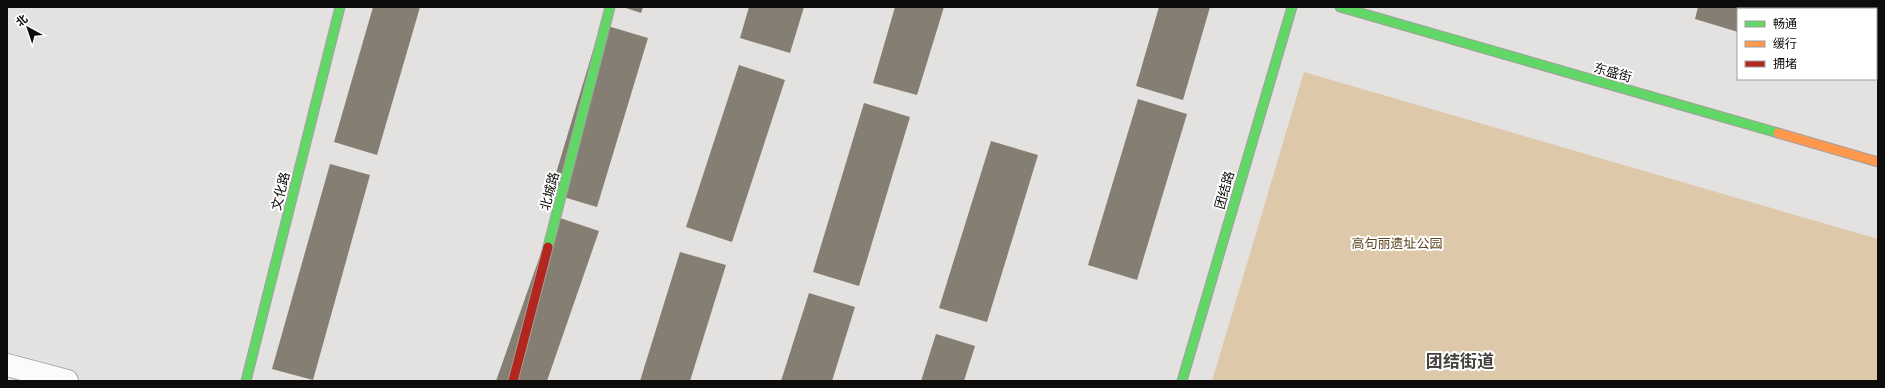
<svg xmlns="http://www.w3.org/2000/svg" width="1885" height="388" viewBox="0 0 1885 388" font-family="'Sofia Sans Condensed','Noto Sans SC',sans-serif">
  <style>
    .green { fill: #dec8aa }
    .building { fill: #857e73 }
    .lines { fill: none; stroke-linecap: round; stroke-linejoin: round }
    .street-casing { stroke: #a1a09f; stroke-width: 24 }
    .fast-casing { stroke: #a1a09f; stroke-width: 11 }
    .slow-casing { stroke: #a1a09f; stroke-width: 11 }
    .jam-casing { stroke: #a1a09f; stroke-width: 11 }
    .street { stroke: #fbfbfa; stroke-width: 22 }
    .fast { stroke: #63d668; stroke-width: 9 }
    .slow { stroke: #ff974d; stroke-width: 9 }
    .jam { stroke: #b3261e; stroke-width: 9 }
    .labels { text-anchor: middle; stroke-width: 4; stroke-linejoin: round; paint-order: stroke }
    .street-label { font-size: 13px; fill: #0d0c0b; stroke: #fff }
    .park-label { font-size: 13px; fill: #5c431e; stroke: #fff }
    .district-label { font-size: 17px; font-weight: bold; fill: #44423f; stroke: #fff }
  </style>
  <rect width="100%" height="100%" fill="#e4e2e0"/>
  <!-- green -->
  <path class="green" d="M1304 72 1878 239V381H1212Z"/>
  <!-- building -->
  <g class="building">
    <path d="M373 7H420L377 155 334 142Z"/>
    <path d="M623 7H643L641 13Z"/>
    <path d="M749 7H804L790 53 740 38Z"/>
    <path d="M895 7H944L917 95 873 83Z"/>
    <path d="M1159 7H1210L1183 100 1136 86Z"/>
    <path d="M1698 7H1750L1749 9H1738V32L1695 19Z"/>
    <path d="M1840 7H1878L1876 41V9H1840Z"/>
    <path d="M601 24 648 38 597 207 550 193Z"/>
    <path d="M739 65 785 80 732 242 686 227Z"/>
    <path d="M1138 99 1187 114 1137 280 1088 265Z"/>
    <path d="M864 103 910 117 859 286 813 272Z"/>
    <path d="M991 141 1038 155 987 322 939 308Z"/>
    <path d="M330 164 370 175 313 380 272 369Z"/>
    <path d="M554 216 599 231 547 381H496Z"/>
    <path d="M680 252 726 265 690 381H640Z"/>
    <path d="M809 293 855 307 832 381H781Z"/>
    <path d="M936 334 975 346 964 381H921Z"/>
  </g>
  <g class="lines">
    <defs>
      <path id="street" d="M7 365 67 381"/>
      <g id="fast">
        <path d="M1340 7 1778 133"/>
        <path d="M548 247 610 7"/>
        <path d="M246 381 340 7"/>
        <path d="M1182 381 1292 7"/>
      </g>
      <path id="slow" d="M1778 133 1878 162"/>
      <path id="jam" d="M513 381 548 247"/>
    </defs>
    <!-- street casing -->
    <use href="#street" class="street-casing"/>
    <!-- fast casing -->
    <use href="#fast" class="fast-casing"/>
    <!-- slow casing -->
    <use href="#slow" class="slow-casing"/>
    <!-- jam casing -->
    <use href="#jam" class="jam-casing"/>
    <!-- street -->
    <use href="#street" class="street"/>
    <!-- fast -->
    <use href="#fast" class="fast"/>
    <!-- slow -->
    <use href="#slow" class="slow"/>
    <!-- jam -->
    <use href="#jam" class="jam"/>
  </g>
  <g class="labels">
    <!-- street labels -->
    <g class="street-label">
      <text transform="translate(1613 72) rotate(16)" y="5">东盛街</text>
      <text transform="translate(1224 190) rotate(-74)" y="5">团结路</text>
      <text transform="translate(280 191) rotate(-76)" y="5">文化路</text>
      <text transform="translate(549 191) rotate(-75)" y="5">北城路</text>
    </g>
    <!-- park labels -->
    <g class="park-label">
      <text x="1397" y="248">高句丽遗址公园</text>
    </g>
    <!-- district labels -->
    <g class="district-label">
      <text x="1460" y="367">团结街道</text>
    </g>
  </g>
  <!-- border -->
  <rect width="1885" height="388" fill="none" stroke="#0d0c0b" stroke-width="16"/>
  <!-- legend -->
  <rect x="1737" y="8" width="140" height="72" fill="#ffffff" stroke="#9e9e9d"/>
  <rect x="1745" y="21" width="20" height="6" fill="#63d668" stroke="#9e9e9d"/>
  <text x="1773" y="28" font-size="12" fill="#0d0c0b">畅通</text>
  <rect x="1745" y="41" width="20" height="6" fill="#ff974d" stroke="#9e9e9d"/>
  <text x="1773" y="48" font-size="12" fill="#0d0c0b">缓行</text>
  <rect x="1745" y="61" width="20" height="6" fill="#b3261e" stroke="#9e9e9d"/>
  <text x="1773" y="68" font-size="12" fill="#0d0c0b">拥堵</text>
  <!-- north arrow -->
  <g transform="translate(28 28) rotate(320)" stroke="#ffffff" stroke-width="3" paint-order="stroke">
  <path d="M0-3L7 15L0 10L-7 15Z" fill="#0d0c0b"/>
  <text y="-6" font-size="11" font-weight="bold" text-anchor="middle" fill="#0d0c0b">北</text>
  </g>
</svg>
